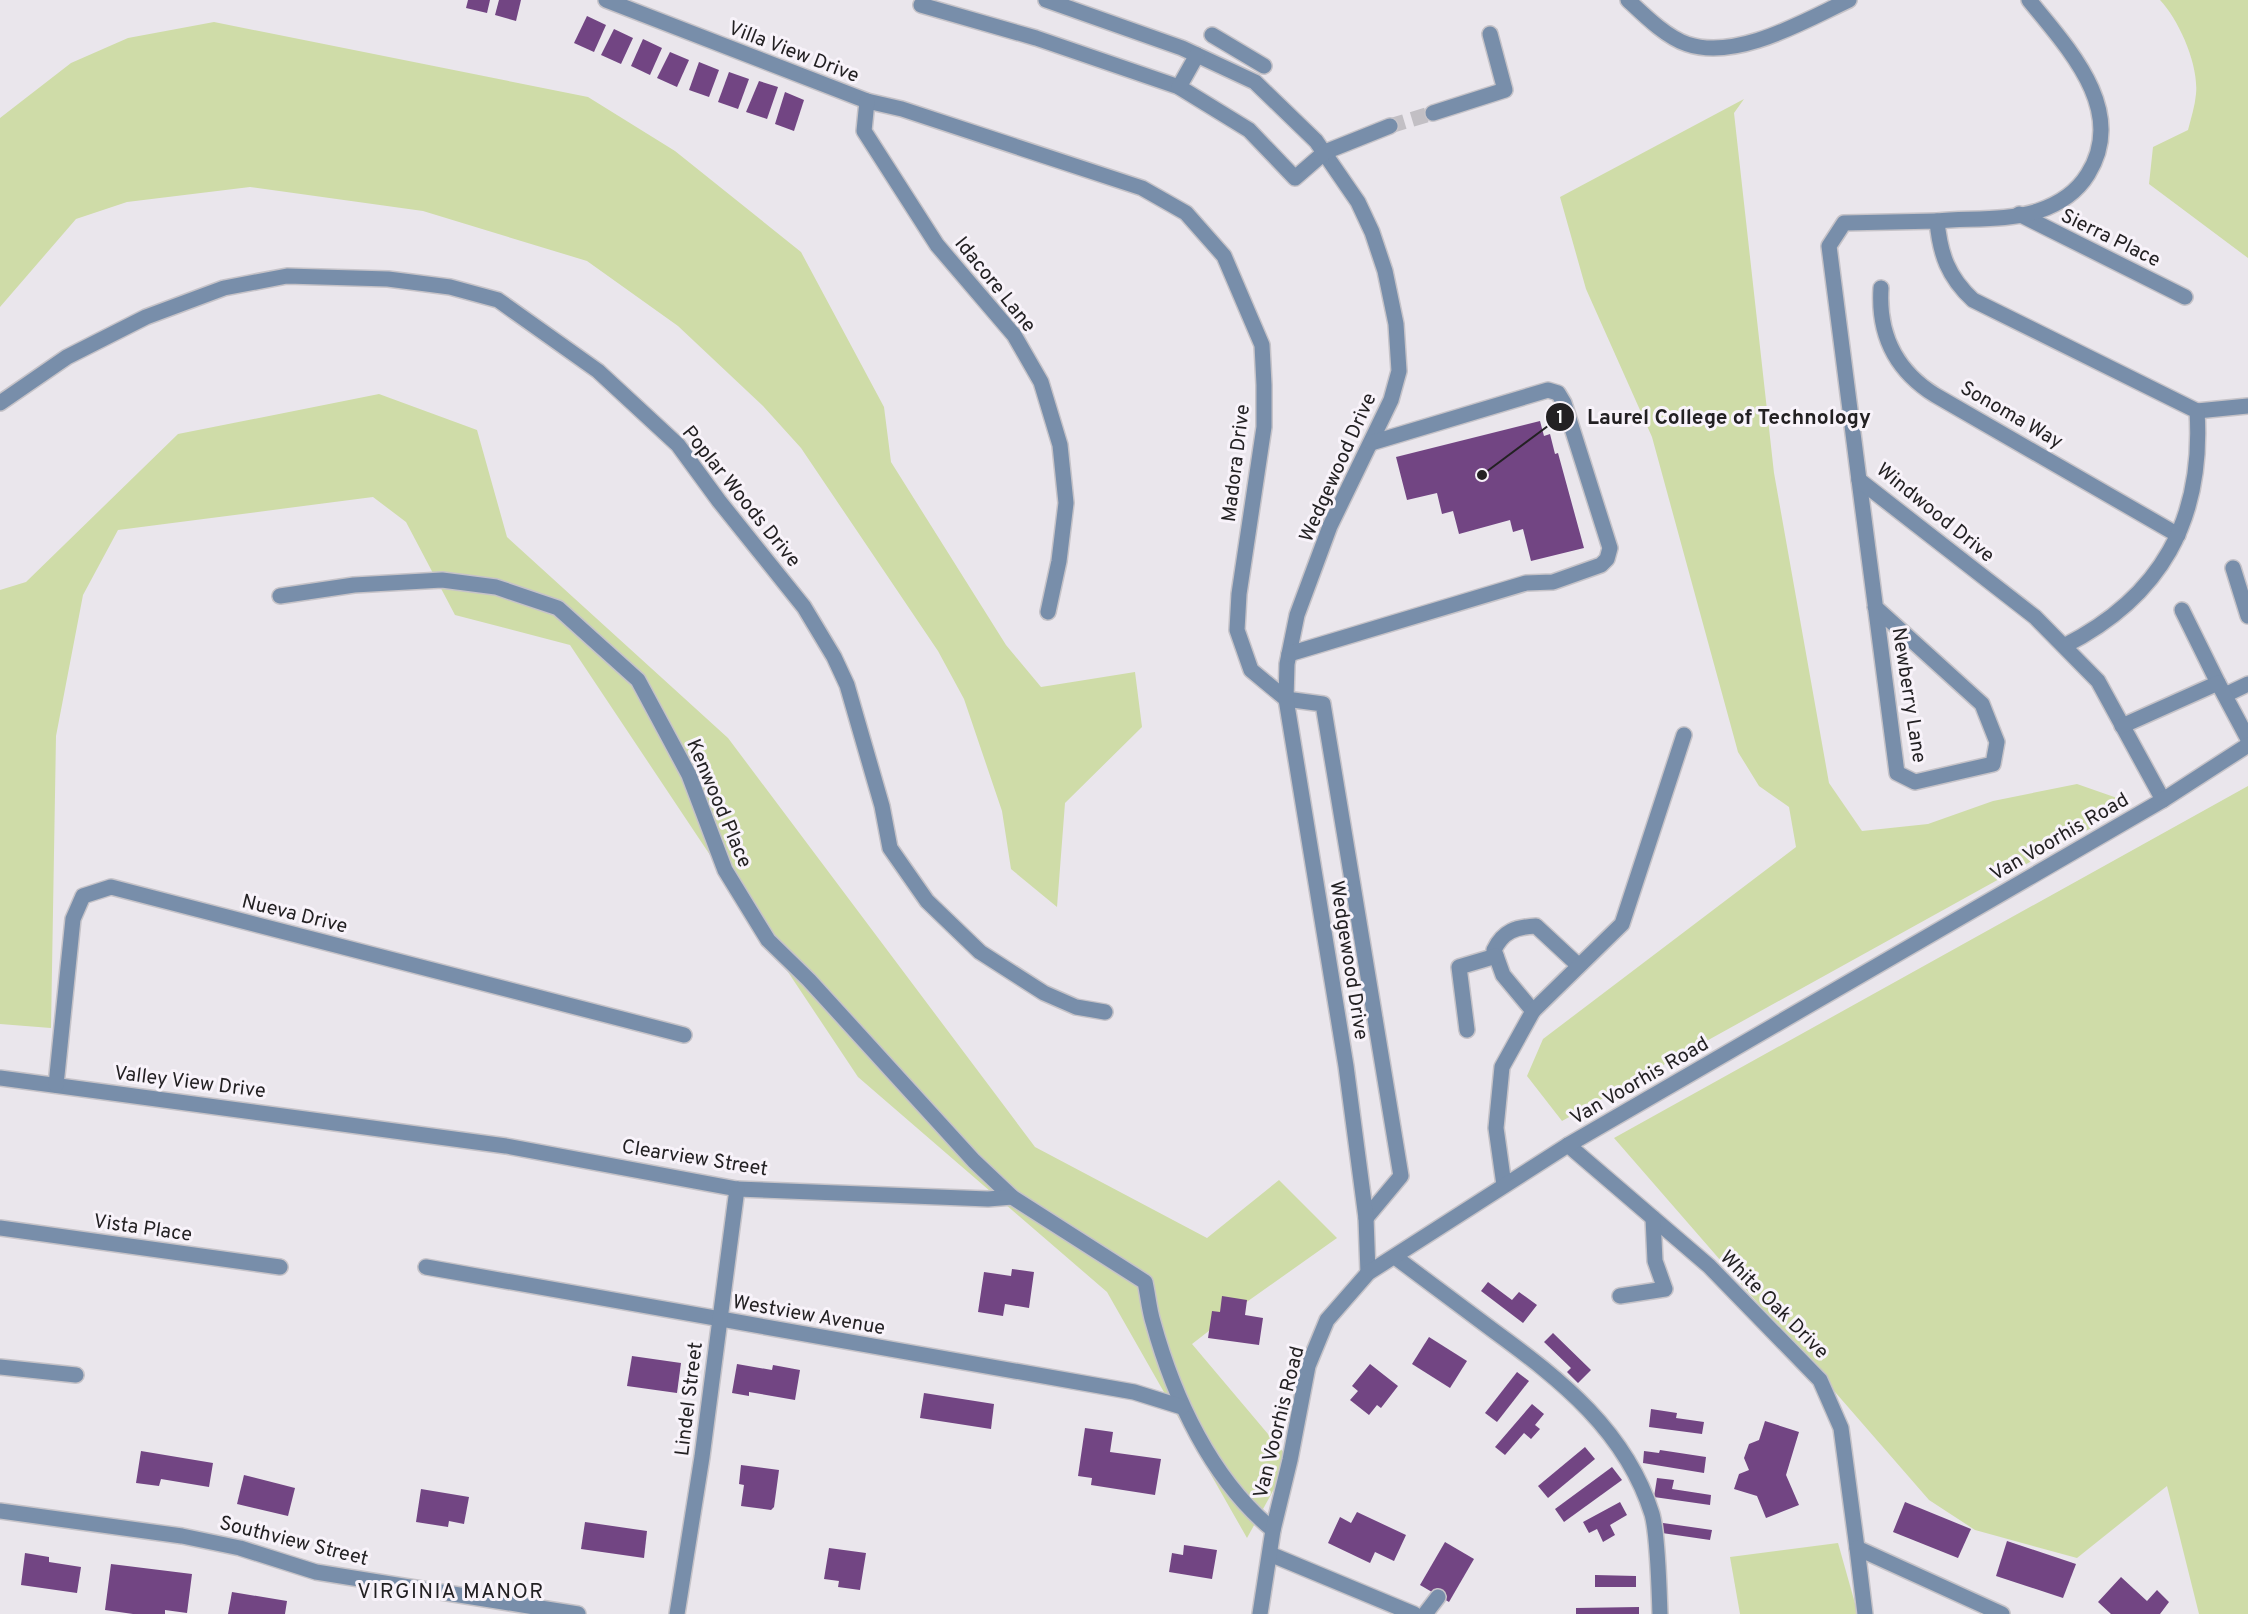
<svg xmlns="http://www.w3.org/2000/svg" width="2248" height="1614" viewBox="0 0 2248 1614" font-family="Overpass,sans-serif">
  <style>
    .green { fill: #cfdca8 }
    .building { fill: #724583 }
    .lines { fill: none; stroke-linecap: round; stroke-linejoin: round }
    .minor-tunnel { stroke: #c2bfc4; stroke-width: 15; stroke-dasharray: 15 8; stroke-linecap: butt }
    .minor-casing { stroke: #c6c3c8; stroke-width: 18 }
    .minor { stroke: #788eaa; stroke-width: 15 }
    .labels { text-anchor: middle; stroke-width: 6; stroke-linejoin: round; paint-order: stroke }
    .street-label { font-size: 20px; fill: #232123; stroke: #f8f3fa }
    .neighbourhood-label { font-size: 21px; letter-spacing: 1.5px; fill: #232123; stroke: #f8f3fa }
    .leader { fill: none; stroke: #232123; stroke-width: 2 }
    .callout-dot { fill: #232123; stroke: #f8f3fa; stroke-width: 2 }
    .mark-label { font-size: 18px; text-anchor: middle; font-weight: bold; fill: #fff }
    .callout-label { font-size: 21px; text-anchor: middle; font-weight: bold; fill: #232123; stroke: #f8f3fa; stroke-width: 6; stroke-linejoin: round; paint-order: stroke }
  </style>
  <rect width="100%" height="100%" fill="#eae6ec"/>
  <!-- green -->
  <g class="green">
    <path d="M2160 0H2248V258L2149 184 2153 147 2188 130C2191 118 2195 106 2196 94 2199 65 2179 20 2160 0Z"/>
    <path d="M214 22 588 97 675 151 801 252 884 407 891 462 1006 645 1041 687 1135 672 1142 727 1065 803 1057 907 1011 869 1002 811 964 699 938 651 801 448 763 406 678 326 587 261 423 211 250 187 127 202 76 219 0 307V118L71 63 128 38Z"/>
    <path d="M1744 99 1734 113 1774 473 1829 783 1862 831 1928 824 1993 801 2077 784 2120 799 2093 827 1562 1121 1527 1076 1543 1039 1796 847 1789 807 1759 786 1738 752 1652 437 1586 289 1560 197Z"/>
    <path d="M379 394 477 430 507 537 728 738 1035 1147 1207 1238 1279 1180 1337 1238 1241 1306 1192 1344 1290 1460 1247 1538 1107 1292 858 1077 570 645 455 615 406 522 373 497 118 530 83 595 56 736 51 1028 0 1024V590L26 582 178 434Z"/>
    <path d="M2248 786V1614H2199L2167 1486 2077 1558 1975 1530 1929 1500 1614 1138Z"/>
    <path d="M1838 1543 1858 1614H1740L1730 1557Z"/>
  </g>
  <!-- building -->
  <g class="building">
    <path d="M468 0H490L487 13 466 8Z"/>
    <path d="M499 0H521L516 21 495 15Z"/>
    <path d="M587 16 606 25 594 52 574 43Z"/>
    <path d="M614 29 633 38 621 64 601 55Z"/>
    <path d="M643 39 662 48 650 75 631 66Z"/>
    <path d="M670 52 689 60 677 87 657 78Z"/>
    <path d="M699 62 719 70 709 97 689 90Z"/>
    <path d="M729 72 749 79 738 109 718 102Z"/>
    <path d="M759 81 778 87 767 119 746 112Z"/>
    <path d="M785 92 804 100 794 131 775 124Z"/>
    <path d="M1540 421 1544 436 1550 434 1555 454 1558 453 1584 548 1531 561 1523 529 1513 532 1510 520 1459 534 1453 511 1442 514 1437 493 1407 500 1396 457Z"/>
    <path d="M1012 1269 1034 1272 1029 1308 1005 1304 1003 1316 978 1312 984 1272 1011 1276Z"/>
    <path d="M1488 1282 1512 1300 1519 1292 1537 1305 1523 1323 1481 1291Z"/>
    <path d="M1222 1296 1247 1300 1245 1315 1263 1318 1259 1345 1208 1338 1212 1311 1220 1312Z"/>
    <path d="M1553 1333 1591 1370 1578 1383 1567 1372 1571 1368 1544 1342Z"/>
    <path d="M1429 1337 1467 1361 1450 1388 1412 1364Z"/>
    <path d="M632 1356 681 1363 677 1393 627 1386Z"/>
    <path d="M737 1364 772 1370 773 1365 800 1370 795 1400 749 1392V1396L732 1393Z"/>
    <path d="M1370 1364 1398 1386 1381 1408 1377 1405 1369 1415 1350 1400 1358 1391 1352 1386Z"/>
    <path d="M1517 1372 1529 1381 1497 1422 1485 1413Z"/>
    <path d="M924 1393 994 1404 991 1429 920 1418Z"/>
    <path d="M1532 1404 1544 1414 1535 1425 1540 1429 1531 1439 1524 1433 1505 1455 1495 1447Z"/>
    <path d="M1651 1409 1677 1413 1676 1418 1704 1422 1702 1434 1649 1427Z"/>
    <path d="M1765 1421 1799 1432 1786 1475 1799 1505 1766 1518 1757 1496 1734 1489 1739 1474 1749 1470 1744 1458 1749 1444 1759 1440Z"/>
    <path d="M1085 1428 1113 1432 1110 1452 1161 1459 1155 1495 1091 1485 1092 1478 1078 1476Z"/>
    <path d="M1585 1447 1595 1459 1548 1498 1538 1486Z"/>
    <path d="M1660 1450 1706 1457 1704 1473 1643 1463 1644 1451 1659 1453Z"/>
    <path d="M141 1451 213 1463 209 1487 161 1479 159 1486 136 1483Z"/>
    <path d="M741 1465 779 1470 774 1507 771 1510 741 1506 744 1485 739 1484Z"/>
    <path d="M1612 1467 1622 1480 1564 1522 1555 1509Z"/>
    <path d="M244 1475 295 1488 288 1516 237 1504Z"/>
    <path d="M1657 1478 1674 1480 1672 1489 1711 1495 1710 1505 1654 1497Z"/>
    <path d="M421 1489 469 1497 464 1524 449 1521 448 1527 416 1522Z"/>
    <path d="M1620 1502 1627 1515 1610 1525 1615 1535 1603 1542 1597 1529 1589 1533 1583 1522Z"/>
    <path d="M1905 1502 1971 1529 1958 1558 1893 1532Z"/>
    <path d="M1357 1512 1406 1535 1394 1561 1375 1552 1370 1563 1328 1543 1340 1517 1351 1523Z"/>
    <path d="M585 1522 647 1531 644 1558 581 1549Z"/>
    <path d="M1663 1523 1712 1530 1710 1540 1662 1533Z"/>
    <path d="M2007 1541 2076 1564 2063 1598 1996 1576Z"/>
    <path d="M1445 1542 1474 1559 1449 1602 1420 1585Z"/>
    <path d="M1184 1545 1217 1550 1212 1579 1169 1572 1172 1553 1183 1555Z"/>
    <path d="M829 1548 866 1553 860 1590 838 1587 839 1581 824 1579Z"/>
    <path d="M25 1553 49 1557V1562L81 1567 77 1593 21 1585Z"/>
    <path d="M111 1564 192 1574 187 1613 165 1610V1614H133L105 1610Z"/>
    <path d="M1595 1575 1636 1576V1587H1595Z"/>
    <path d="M2121 1577 2147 1601 2157 1590 2169 1602 2160 1614H2111L2098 1602Z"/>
    <path d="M232 1592 287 1601 285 1614H228Z"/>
    <path d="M1639 1607V1614H1576V1608Z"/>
  </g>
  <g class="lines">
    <!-- minor-tunnel -->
    <path class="minor-tunnel" d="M1390 126 1433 113"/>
    <defs>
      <g id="minor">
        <path d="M606 0 867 101 902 109 1142 188 1186 213 1224 256 1262 345 1264 385V427L1239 594 1237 630 1251 670 1286 699 1323 704 1401 1176 1366 1218"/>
        <path d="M1046 0 1182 48 1255 82 1316 141 1358 202 1372 232 1385 271 1396 324 1399 371 1391 400 1330 526 1297 615 1287 664 1286 699 1346 1066 1366 1218 1368 1273"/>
        <path d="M1628 0C1644 15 1666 37 1687 44 1737 61 1804 21 1849 0"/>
        <path d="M921 5 1036 38 1179 87 1249 130 1295 178 1325 152 1390 126"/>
        <path d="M1212 35 1264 66"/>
        <path d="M1179 87 1197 55"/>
        <path d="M867 101 864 131 937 245 1014 335 1041 382 1060 445 1066 503 1059 561 1048 612"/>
        <path d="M1433 113 1505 90 1490 34"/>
        <path d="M2019 214 2185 297"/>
        <path d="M1937 221C1969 218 2007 221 2038 211 2059 204 2077 192 2088 174 2128 110 2067 47 2029 0"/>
        <path d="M1881 288C1878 334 1895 370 1935 395L2178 535"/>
        <path d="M0 403 67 357 146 317 224 288 287 276 388 279 450 287 498 300 598 371 678 445 719 501 804 607 834 657 847 685 882 806 890 848 927 901 980 952 1044 993 1076 1007 1105 1012"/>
        <path d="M2197 411 2248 406"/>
        <path d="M1859 480 1897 773 1915 782 1993 764 1997 742 1982 704 1875 607"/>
        <path d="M2233 568 2248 616"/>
        <path d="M280 596 354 585 442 580 496 587 558 608 638 680 689 775 725 870 768 940 809 980 974 1161 1012 1197 1145 1282C1148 1295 1149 1309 1153 1322 1174 1398 1211 1479 1273 1530"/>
        <path d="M2182 610 2218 683"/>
        <path d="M2064 646C2161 597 2204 520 2197 411L1973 300C1948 277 1940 254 1937 221L1844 223 1829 246 1859 480 2035 617 2098 681 2163 800"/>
        <path d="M1289 654 1526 583 1553 582 1601 565 1607 559 1610 548 1564 403 1558 393 1548 390 1371 443"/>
        <path d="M2225 695 2248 684"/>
        <path d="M2122 726 2218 683 2248 739"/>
        <path d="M1533 1011 1503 975 1494 950C1503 931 1516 927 1536 926L1578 965"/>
        <path d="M1467 1030 1459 967 1496 956"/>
        <path d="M0 1078 506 1146 737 1189 988 1199 1012 1197"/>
        <path d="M56 1085 73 919 83 896 111 887 684 1035"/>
        <path d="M1568 1145 1709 1266 1820 1380 1841 1428 1857 1548"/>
        <path d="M1504 1185 1496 1128 1502 1067 1533 1011 1622 924 1684 735"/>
        <path d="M0 1228 280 1267"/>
        <path d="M1395 1257C1428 1282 1461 1306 1494 1331 1561 1380 1626 1431 1652 1514 1658 1535 1659 1589 1660 1614"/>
        <path d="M426 1267 1134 1392 1182 1407"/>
        <path d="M1620 1296 1665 1289 1655 1261 1653 1218"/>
        <path d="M0 1367 76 1375"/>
        <path d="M0 1511 182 1536 240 1548 316 1572 578 1614"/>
        <path d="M1270 1554 1414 1614"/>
        <path d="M677 1614 702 1457 737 1189"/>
        <path d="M1260 1614 1273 1530 1290 1460 1308 1366 1327 1320 1368 1273 1568 1145 2163 800 2248 745"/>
        <path d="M1425 1614 1438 1597"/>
        <path d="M1865 1614 1857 1548 2002 1614"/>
      </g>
    </defs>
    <!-- minor casing -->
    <use href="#minor" class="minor-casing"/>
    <!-- minor -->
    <use href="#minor" class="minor"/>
  </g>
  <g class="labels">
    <!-- street labels -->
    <g class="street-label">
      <text transform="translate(794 51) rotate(21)" y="7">Villa View Drive</text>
      <text transform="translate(2111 237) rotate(26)" y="7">Sierra Place</text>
      <text transform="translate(996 284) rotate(51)" y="7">Idacore Lane</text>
      <text transform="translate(2012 414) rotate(30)" y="7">Sonoma Way</text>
      <text transform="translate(1235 463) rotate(-83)" y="7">Madora Drive</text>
      <text transform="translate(1337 467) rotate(-66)" y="7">Wedgewood Drive</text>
      <text transform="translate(742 496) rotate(51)" y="7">Poplar Woods Drive</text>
      <text transform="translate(1936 512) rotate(39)" y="7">Windwood Drive</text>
      <text transform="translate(1910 695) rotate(81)" y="7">Newberry Lane</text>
      <text transform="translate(720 803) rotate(67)" y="7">Kenwood Place</text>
      <text transform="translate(2059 836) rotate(-30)" y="7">Van Voorhis Road</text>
      <text transform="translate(295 913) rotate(14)" y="7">Nueva Drive</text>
      <text transform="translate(1350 960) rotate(81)" y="7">Wedgewood Drive</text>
      <text transform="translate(1639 1080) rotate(-30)" y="7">Van Voorhis Road</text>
      <text transform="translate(190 1081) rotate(7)" y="7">Valley View Drive</text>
      <text transform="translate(695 1157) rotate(9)" y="7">Clearview Street</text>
      <text transform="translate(143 1227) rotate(8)" y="7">Vista Place</text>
      <text transform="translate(1775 1304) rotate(45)" y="7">White Oak Drive</text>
      <text transform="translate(809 1314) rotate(10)" y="7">Westview Avenue</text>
      <text transform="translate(688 1399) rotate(-83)" y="7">Lindel Street</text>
      <text transform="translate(1278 1422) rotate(-76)" y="7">Van Voorhis Road</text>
      <text transform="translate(294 1540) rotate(14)" y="7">Southview Street</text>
    </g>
    <!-- neighbourhood labels -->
    <g class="neighbourhood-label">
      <text x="451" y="1598">VIRGINIA MANOR</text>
    </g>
  </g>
  <!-- callouts -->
  <path class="leader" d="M1482 475L1560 417"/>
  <g class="callout-dot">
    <circle cx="1482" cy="475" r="6"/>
    <circle cx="1560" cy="417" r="15"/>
  </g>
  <g class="mark-label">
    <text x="1560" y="423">1</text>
  </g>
  <g class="callout-label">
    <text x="1729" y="424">Laurel College of Technology</text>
  </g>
</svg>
